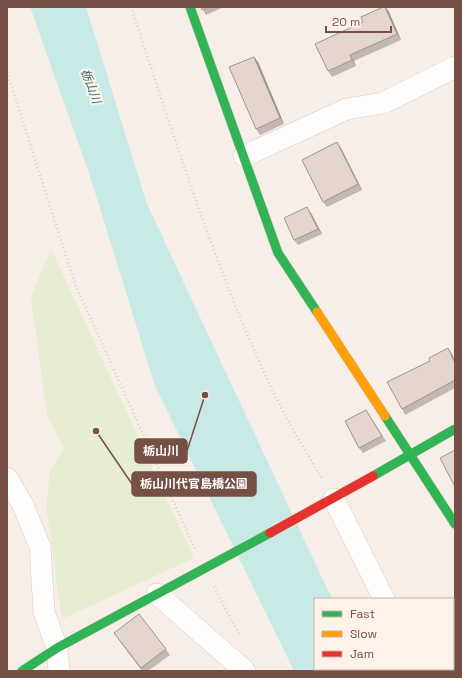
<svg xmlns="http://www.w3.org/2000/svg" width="462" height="678" viewBox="0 0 462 678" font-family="'Space Grotesk','Noto Sans JP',sans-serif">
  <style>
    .green { fill: #e6edd0 }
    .water { fill: #c8eae7 }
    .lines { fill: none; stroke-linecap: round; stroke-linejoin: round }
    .street-casing { stroke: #d8cbc5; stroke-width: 22 }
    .fast-casing { stroke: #d8cac3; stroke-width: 10 }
    .slow-casing { stroke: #d8cac3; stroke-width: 10 }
    .jam-casing { stroke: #d8cac3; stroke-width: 10 }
    .path { stroke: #dacfcb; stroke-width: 2.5; stroke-dasharray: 1 3; stroke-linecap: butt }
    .street { stroke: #fefdfb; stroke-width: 21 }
    .fast { stroke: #30b455; stroke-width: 9 }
    .slow { stroke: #ff9f0a; stroke-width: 9 }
    .jam { stroke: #e5322d; stroke-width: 9 }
    .wall { fill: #c4b7b1 }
    .shaded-wall { fill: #a09590 }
    .building { fill: #e4d5ce; stroke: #a09590 }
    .labels { text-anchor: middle; stroke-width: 4; stroke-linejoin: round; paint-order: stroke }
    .water-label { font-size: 12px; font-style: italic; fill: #367575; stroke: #fff2e8 }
    .leader { fill: none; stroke: #765046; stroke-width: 1.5 }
    .callout-dot { fill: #765046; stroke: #fff2e8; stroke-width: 1.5 }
    .callout { fill: #765046; stroke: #765046; stroke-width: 1.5 }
    .callout-label { font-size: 12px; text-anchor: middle; font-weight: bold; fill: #fff }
  </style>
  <rect width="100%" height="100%" fill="#f7efe7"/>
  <!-- green -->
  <path class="green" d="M51 249 194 558 62 619 46 506 50 471 64 448 47 415 31 297Z"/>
  <!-- water -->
  <path class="water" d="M30 7H86L147 204 332 599H315V669H365L366 671H294L155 386 89 173Z"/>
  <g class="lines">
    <defs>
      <g id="street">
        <path d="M244 156 347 109 383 103 455 67"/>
        <path d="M7 478 23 505 40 547 44 612 57 648 59 671"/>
        <path d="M334 499 384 599"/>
        <path d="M157 594 245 671"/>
        <path d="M420 669 421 671"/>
      </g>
      <g id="fast">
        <path d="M190 7 278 253 317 312"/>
        <path d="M385 416 455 524"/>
        <path d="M373 476 455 429"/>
        <path d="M22 671 57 648 270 533"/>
      </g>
      <path id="slow" d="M317 312 385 416"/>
      <path id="jam" d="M270 533 373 476"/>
    </defs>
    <!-- street casing -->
    <use href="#street" class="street-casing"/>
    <!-- fast casing -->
    <use href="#fast" class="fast-casing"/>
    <!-- slow casing -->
    <use href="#slow" class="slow-casing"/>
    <!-- jam casing -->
    <use href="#jam" class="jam-casing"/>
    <!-- path -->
    <g class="path">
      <path d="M131 7C171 128 210 252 262 368 279 407 301 444 323 480"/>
      <path d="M7 72 75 284 195 549"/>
      <path d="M214 587 240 636"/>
    </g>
    <!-- street -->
    <use href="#street" class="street"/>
    <!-- fast -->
    <use href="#fast" class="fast"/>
    <!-- slow -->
    <use href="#slow" class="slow"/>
    <!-- jam -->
    <use href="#jam" class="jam"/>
  </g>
  <!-- wall -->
  <g class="wall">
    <path d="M201 7H224L206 15Z"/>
    <path d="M386 7 389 12 401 40 354 61 356 66 332 77 328 71 363 22Z"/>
    <path d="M254 57 258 62 284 124 260 135 256 129Z"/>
    <path d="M337 142 341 148 362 190 327 207 323 202Z"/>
    <path d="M311 213 322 234 298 245 294 240Z"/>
    <path d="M452 354 455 361V388L405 415 402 409 430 361Z"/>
    <path d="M366 410 386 441 363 453 359 448Z"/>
    <path d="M139 614 170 655 148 671H142L118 639Z"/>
  </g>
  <!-- shaded-wall -->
  <g class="shaded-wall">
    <path d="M385 7 389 12 401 40 397 34Z"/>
    <path d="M350 55 354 61 356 66 352 60Z"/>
    <path d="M254 57 258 62 284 124 280 118Z"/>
    <path d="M337 142 341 148 362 190 358 184Z"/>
    <path d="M307 207 311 213 322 234 318 229Z"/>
    <path d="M448 348 452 354 455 361V363Z"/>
  </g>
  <!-- building -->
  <g class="building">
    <path d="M201 7H208L202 10Z"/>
    <path d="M383 7H385L397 34 350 55 352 60 328 71 315 44 363 22 361 17Z"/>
    <path d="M254 57 280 118 256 129 229 67Z"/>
    <path d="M337 142 358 184 323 202 302 160Z"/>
    <path d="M307 207 318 229 294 240 284 218Z"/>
    <path d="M448 348 455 363V380L402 409 387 382 430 361 429 358Z"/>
    <path d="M366 410 382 436 359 448 345 421Z"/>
    <path d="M455 450V484L454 485 440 458Z"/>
    <path d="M139 614 166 649 141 668 114 633Z"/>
  </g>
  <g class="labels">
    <!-- water labels -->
    <g class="water-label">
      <text transform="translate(91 86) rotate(70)" y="4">栃山川</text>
    </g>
  </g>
  <!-- callouts -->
  <path class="leader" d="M205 395L187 451M96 431L132 484"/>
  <g class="callout-dot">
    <circle cx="205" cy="395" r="4"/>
    <circle cx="96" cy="431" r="4"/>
  </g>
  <g class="callout">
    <rect x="135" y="439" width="52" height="24" rx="4"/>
    <rect x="132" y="472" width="124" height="24" rx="4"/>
  </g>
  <g class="callout-label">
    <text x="161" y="455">栃山川</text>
    <text x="194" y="488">栃山川代官島橋公園</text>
  </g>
  <!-- border -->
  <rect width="462" height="678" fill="none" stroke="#765046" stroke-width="16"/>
  <!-- legend -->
  <rect x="314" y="598" width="140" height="72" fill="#fff2e8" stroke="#c8b1a7"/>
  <rect x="322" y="611" width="20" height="6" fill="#30b455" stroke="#c8b1a7"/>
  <text x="350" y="618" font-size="12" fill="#765046">Fast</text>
  <rect x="322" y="631" width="20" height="6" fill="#ff9f0a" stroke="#c8b1a7"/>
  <text x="350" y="638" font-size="12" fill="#765046">Slow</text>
  <rect x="322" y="651" width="20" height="6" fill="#e5322d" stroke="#c8b1a7"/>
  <text x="350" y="658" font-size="12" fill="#765046">Jam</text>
  <!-- scale -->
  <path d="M326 26v6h65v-6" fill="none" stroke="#765046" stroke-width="2"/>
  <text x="332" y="26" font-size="12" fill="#765046" stroke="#fff2e8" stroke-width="3" paint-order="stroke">20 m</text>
</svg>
